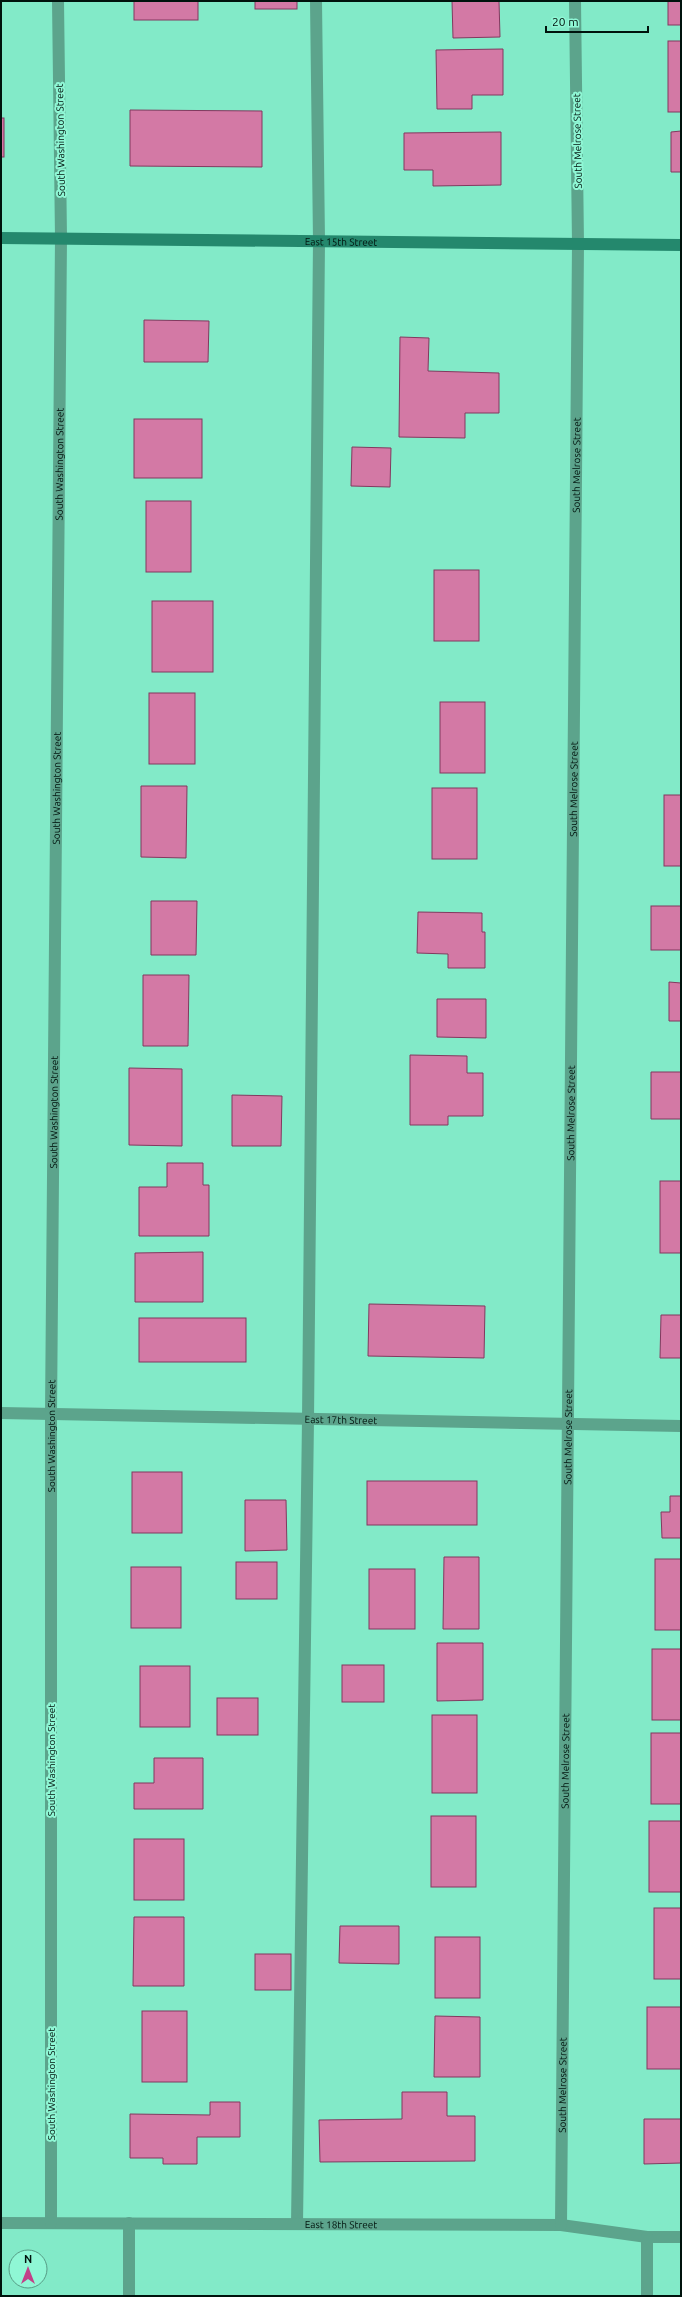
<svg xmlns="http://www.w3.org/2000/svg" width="682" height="2297" viewBox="0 0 682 2297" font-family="Ubuntu,sans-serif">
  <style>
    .building { fill: #d379a5; stroke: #82395f }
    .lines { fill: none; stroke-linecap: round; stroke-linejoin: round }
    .lane { stroke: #5ca48c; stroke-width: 12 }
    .street { stroke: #5ca48c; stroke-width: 12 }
    .secondary { stroke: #24886d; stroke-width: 12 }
    .labels { text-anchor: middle; stroke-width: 4; stroke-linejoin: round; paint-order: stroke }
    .street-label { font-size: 10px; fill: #00130d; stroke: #8ff7d5 }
  </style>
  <rect width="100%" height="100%" fill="#82eac8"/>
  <!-- building -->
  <g class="building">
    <rect x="134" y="1" width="64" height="19"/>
    <rect x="255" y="1" width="42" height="8"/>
    <path d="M452 1H499L500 37 453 38Z"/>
    <rect x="668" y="1" width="13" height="24"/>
    <rect x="668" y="41" width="13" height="71"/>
    <path d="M503 49V95H472V109H437L436 50Z"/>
    <path d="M130 110 262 111V167L130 166Z"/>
    <rect x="1" y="118" width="3" height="39"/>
    <path d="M681 131V172H671V132Z"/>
    <path d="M501 132V185L433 186V170H404V133Z"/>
    <path d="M144 320 209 321 208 362H144Z"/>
    <path d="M400 337 429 338 428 371 499 373V413H465V438L399 437Z"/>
    <rect x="134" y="419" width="68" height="59"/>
    <path d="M352 447 391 448 390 487 351 486Z"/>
    <rect x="146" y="501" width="45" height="71"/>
    <rect x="434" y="570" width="45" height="71"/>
    <rect x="152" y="601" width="61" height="71"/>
    <rect x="149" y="693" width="46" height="71"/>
    <rect x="440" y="702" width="45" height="71"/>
    <path d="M141 786H187L186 858 141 857Z"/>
    <rect x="432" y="788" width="45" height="71"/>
    <rect x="664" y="795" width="17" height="71"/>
    <path d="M151 901H197L196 955H151Z"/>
    <rect x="651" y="906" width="30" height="44"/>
    <path d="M418 912 482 913V932H485V968H448V954L417 953Z"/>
    <path d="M143 975H189L188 1046H143Z"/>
    <path d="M669 982 681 983V1021H669Z"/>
    <path d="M437 999H486V1038L437 1037Z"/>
    <path d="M410 1055 467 1056V1073H483V1116H448V1125H410Z"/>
    <path d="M129 1068 182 1069V1146L129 1145Z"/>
    <path d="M651 1072H681V1159V1119H651Z"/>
    <path d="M232 1095 282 1096 281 1146H232Z"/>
    <path d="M167 1163H203V1185H209V1236H139V1187H167Z"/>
    <rect x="660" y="1181" width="21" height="72"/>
    <path d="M203 1252V1302H135V1253Z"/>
    <path d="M369 1304 485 1306 484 1358 368 1356Z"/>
    <path d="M661 1315H681V1358H660Z"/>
    <rect x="139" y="1318" width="107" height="44"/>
    <rect x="132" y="1472" width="50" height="61"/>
    <rect x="367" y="1481" width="110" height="44"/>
    <path d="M670 1496H681V1538H662L661 1512H670Z"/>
    <path d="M245 1500H286L287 1550 245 1551Z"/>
    <path d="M444 1557H479V1629H443Z"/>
    <rect x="655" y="1559" width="26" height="71"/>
    <rect x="236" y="1562" width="41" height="37"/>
    <rect x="131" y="1567" width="50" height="61"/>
    <rect x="369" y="1569" width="46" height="60"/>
    <path d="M437 1643H483V1700L437 1701Z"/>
    <rect x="652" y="1649" width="29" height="71"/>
    <rect x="342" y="1665" width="42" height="37"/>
    <rect x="140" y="1666" width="50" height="61"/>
    <rect x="217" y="1698" width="41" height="37"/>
    <rect x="432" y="1715" width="45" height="78"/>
    <rect x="651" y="1733" width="30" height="71"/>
    <path d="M154 1758H203V1809H134V1783H154Z"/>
    <rect x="431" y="1816" width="45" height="71"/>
    <rect x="649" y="1821" width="32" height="71"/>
    <rect x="134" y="1839" width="50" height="61"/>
    <rect x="654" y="1908" width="27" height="71"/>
    <path d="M134 1917H184V1986H133Z"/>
    <path d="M340 1926H399V1964L339 1963Z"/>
    <rect x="435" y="1937" width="45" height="61"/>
    <rect x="255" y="1954" width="36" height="36"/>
    <rect x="647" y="2007" width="34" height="62"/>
    <rect x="142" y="2011" width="45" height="71"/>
    <path d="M435 2016 480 2017V2077H434Z"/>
    <path d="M402 2092H447V2116H475V2161L320 2162 319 2120 402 2119Z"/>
    <path d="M210 2102H240V2137H197V2164H163V2158H130V2114L210 2115Z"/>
    <path d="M644 2119H681V2163L644 2164Z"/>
  </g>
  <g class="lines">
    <!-- lane -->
    <path class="lane" d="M297 2224 308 1420 319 241 316 1"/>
    <!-- street -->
    <g class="street">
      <path id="s1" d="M1 1413 681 1426"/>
      <path id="s2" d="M1 2223 561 2225 647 2237H681"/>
      <path id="s3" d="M51 2223V1413L61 238 58 1"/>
      <path id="s4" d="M561 2225 578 244 575 1"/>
      <path d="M647 2237V2296"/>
      <path d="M129 2296V2223"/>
    </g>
    <!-- secondary -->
    <path class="secondary" id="s5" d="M1 238 681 245"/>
  </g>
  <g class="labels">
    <!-- street labels -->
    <g class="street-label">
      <text transform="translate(60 140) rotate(-91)" y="4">South Washington Street</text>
      <text transform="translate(577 141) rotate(-91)" y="4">South Melrose Street</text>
      <text dy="4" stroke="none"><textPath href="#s5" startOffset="340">East 15th Street</textPath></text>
      <text dy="4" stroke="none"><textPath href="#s3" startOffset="1759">South Washington Street</textPath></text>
      <text dy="4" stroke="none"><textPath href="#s4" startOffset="1760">South Melrose Street</textPath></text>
      <text dy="4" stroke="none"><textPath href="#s3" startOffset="1435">South Washington Street</textPath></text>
      <text dy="4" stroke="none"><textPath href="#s4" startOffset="1436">South Melrose Street</textPath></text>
      <text dy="4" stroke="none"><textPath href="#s3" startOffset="1111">South Washington Street</textPath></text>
      <text dy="4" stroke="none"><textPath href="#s4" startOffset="1112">South Melrose Street</textPath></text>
      <text dy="4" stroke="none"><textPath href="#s1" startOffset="340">East 17th Street</textPath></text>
      <text dy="4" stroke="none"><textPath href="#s3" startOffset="787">South Washington Street</textPath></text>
      <text dy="4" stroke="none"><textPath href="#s4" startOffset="788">South Melrose Street</textPath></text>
      <text transform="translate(51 1760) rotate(-90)" y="4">South Washington Street</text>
      <text dy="4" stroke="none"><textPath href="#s4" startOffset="464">South Melrose Street</textPath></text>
      <text transform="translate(51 2084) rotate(-90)" y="4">South Washington Street</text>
      <text dy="4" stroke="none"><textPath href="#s4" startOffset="140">South Melrose Street</textPath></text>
      <text dy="4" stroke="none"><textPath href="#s2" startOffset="340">East 18th Street</textPath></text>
    </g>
  </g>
  <!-- border -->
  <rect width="682" height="2297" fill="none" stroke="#00130d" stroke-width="4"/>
  <!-- north arrow -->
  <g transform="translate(28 2269)"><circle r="19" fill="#8ff7d5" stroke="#569c85"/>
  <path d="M0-3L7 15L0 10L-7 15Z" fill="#c24088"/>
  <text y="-6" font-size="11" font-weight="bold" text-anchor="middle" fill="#00130d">N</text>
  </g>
  <!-- scale -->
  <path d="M546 26v6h102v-6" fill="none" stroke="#00130d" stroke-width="2"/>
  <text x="552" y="26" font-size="12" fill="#00130d" stroke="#8ff7d5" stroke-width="3" paint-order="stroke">20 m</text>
</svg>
